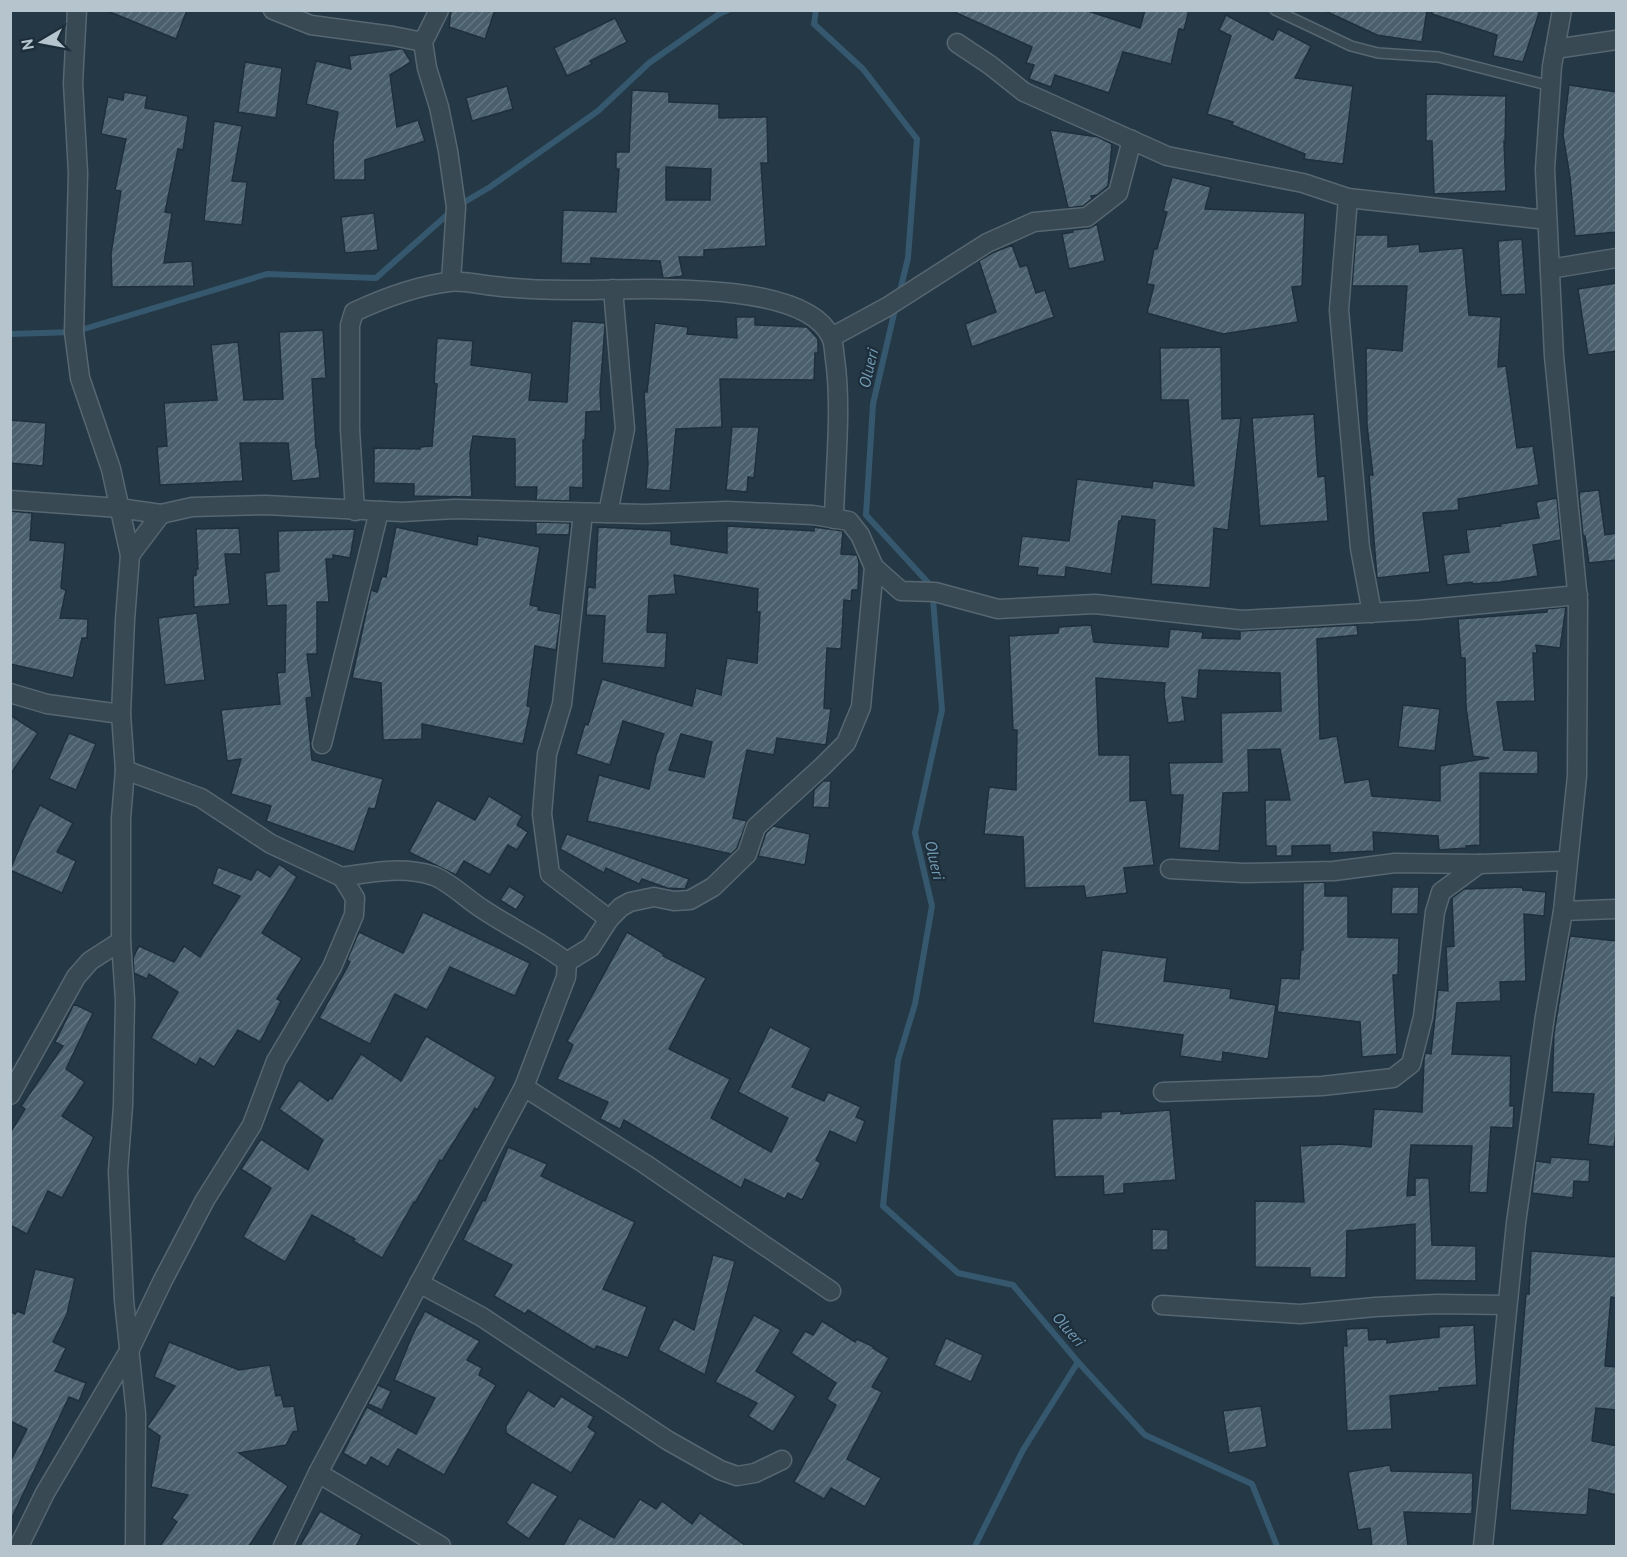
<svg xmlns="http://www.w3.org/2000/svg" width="1627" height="1557" viewBox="0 0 1627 1557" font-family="'PT Sans',sans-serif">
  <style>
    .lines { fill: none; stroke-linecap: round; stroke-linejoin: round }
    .stream { stroke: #36586e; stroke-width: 6 }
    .building { fill: url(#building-hatch); stroke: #1f303c; stroke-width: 1.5; fill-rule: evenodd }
    .lane-casing { stroke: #576772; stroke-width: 12 }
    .street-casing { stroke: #576772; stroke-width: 21 }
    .lane { stroke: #384954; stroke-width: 9 }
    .street { stroke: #384954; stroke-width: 18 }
    .labels { text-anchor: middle; stroke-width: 4.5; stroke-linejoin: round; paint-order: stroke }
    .water-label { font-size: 16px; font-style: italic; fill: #729bb4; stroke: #1d2e3a }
  </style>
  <defs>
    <pattern id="building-hatch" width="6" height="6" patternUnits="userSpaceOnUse" patternTransform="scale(1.5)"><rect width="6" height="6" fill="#4a606d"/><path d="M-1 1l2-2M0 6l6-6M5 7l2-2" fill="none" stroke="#627581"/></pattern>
  </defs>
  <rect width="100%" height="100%" fill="#243845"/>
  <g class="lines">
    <!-- stream -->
    <g class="stream">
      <path d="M816 10 814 24 863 69 917 139 908 258 899 295"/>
      <path d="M896 305 873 404 866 515 932 587 942 710 915 833 932 906 915 1004 898 1060 883 1206 958 1273 1013 1285 1078 1362 1145 1435 1252 1484 1277 1546"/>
      <path d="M10 334 74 332 267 274 376 278 456 207 490 187 598 111 649 63 719 14 728 10"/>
      <path d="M975 1546 1023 1450 1078 1362"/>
    </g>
  </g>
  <!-- building -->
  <g class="building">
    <path d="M105 10H187L176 39Z"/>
    <path d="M451 10H495L485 39 449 27Z"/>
    <path d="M950 10H1085L1140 28 1145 10H1189L1184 30 1179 29 1171 64 1123 52 1109 93 1055 75 1051 87 1029 79 1034 65 1026 63 1032 47Z"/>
    <path d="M1323 10H1427L1422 42 1377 35Z"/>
    <path d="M1432 10H1540L1523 62 1493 56 1497 35 1432 14Z"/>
    <path d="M1226 15 1273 40 1278 29 1311 46 1295 78 1353 86 1343 164 1304 159 1305 154 1232 125 1233 122 1207 114 1231 36 1219 30Z"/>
    <path d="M615 18 627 42 590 61 592 64 567 76 554 48Z"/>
    <path d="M399 49H403L411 62 390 75 397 127 418 120 425 141 365 160V180H334L333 143 338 112 306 104 316 61 351 69 349 56Z"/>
    <path d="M245 62 282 68 276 118 238 112Z"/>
    <path d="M1569 85 1617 92V232L1575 236 1570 177 1563 135Z"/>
    <path d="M507 86 513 109 472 121 466 98Z"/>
    <path d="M632 90 669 92V102L719 104V118L767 117 768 163H761L766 246 704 250V257H679L683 276 667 278H663L660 261 591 258V264L561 263 563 210 616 212 619 169H616V152H629ZM666 167 711 169 710 200H666Z"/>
    <path d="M124 92 147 96 145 108 188 116 183 150 178 149 165 212 172 213 164 263 192 261 194 286 112 287 111 254 121 191 115 190 126 139 101 134 108 97 123 100Z"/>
    <path d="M1426 94 1506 96 1505 143 1504 142 1506 191 1434 194 1432 141H1426Z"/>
    <path d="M214 121 242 126 232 181 247 182 242 225 204 221Z"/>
    <path d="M1050 130 1098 137 1112 144 1108 186 1097 195 1091 196 1092 199 1083 206 1068 208Z"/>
    <path d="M1172 177 1211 187 1205 209 1305 213 1302 286 1292 287 1298 322 1223 334 1147 313 1154 285 1147 284 1154 249H1157L1167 212 1163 211Z"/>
    <path d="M374 213 378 250 345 253 341 217Z"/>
    <path d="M1097 224 1105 261 1069 269 1062 234 1073 232V230L1089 228Z"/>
    <path d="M1356 235H1388V247L1419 244 1420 252 1463 248 1469 315 1501 317 1498 367 1506 366 1517 448 1533 446 1539 485 1458 499 1459 510 1423 513 1430 572 1377 578 1369 475H1373L1367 425 1366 348 1402 351 1407 286H1352Z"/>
    <path d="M1522 239 1526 294 1501 295 1498 241Z"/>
    <path d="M1012 245 1020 267 1027 265 1036 293 1045 290 1054 317 972 347 965 324 996 312 979 261 992 253Z"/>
    <path d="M1617 283V351L1588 355 1578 289Z"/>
    <path d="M736 317H755V325L807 327 818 339V353H815L814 380 720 379 722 427 676 429 670 491 646 489 648 464 644 392H647L655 323 688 327 687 334 737 338Z"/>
    <path d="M572 321 605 323V326L600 392 601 411 586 412 585 440H583V488L570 487V501L536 500 537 487H515V439L473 436 470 453 472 497 414 496V484L374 483V448L420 449V447L432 446 437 384 434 383 437 338 473 341 471 365 532 373 529 400 567 402Z"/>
    <path d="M323 330 326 378 312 379 316 448H317L320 478 292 481 288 443H240L243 481 160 485 157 447 167 446 164 403 217 400 211 345 238 342 244 400 283 399 279 332Z"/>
    <path d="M1221 347 1222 419 1241 418 1228 530 1214 528 1210 588 1151 584 1155 520 1122 516 1121 521H1119L1111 574 1066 567 1065 577 1037 575 1038 568 1018 566 1022 536 1069 541 1077 479 1152 488 1153 481 1194 486 1188 400H1161L1160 348Z"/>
    <path d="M1314 414 1318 477 1325 476 1328 521 1260 526 1252 418Z"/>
    <path d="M10 420 46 423 43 466 10 463Z"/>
    <path d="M732 427H759L754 478 748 477 747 492 726 490Z"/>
    <path d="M1599 490 1605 535 1617 533V560L1589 563 1585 536H1583L1579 495 1580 492Z"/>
    <path d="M1557 498 1561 540 1533 545 1538 576 1501 582 1472 584V582L1447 585 1443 555 1469 552 1466 530 1501 526 1500 524 1539 518 1536 502Z"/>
    <path d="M10 511 32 513 30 540 65 543 61 588 66 590 60 618 88 619 87 638H82L73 678 10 664Z"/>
    <path d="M536 522 570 523 569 535 536 534Z"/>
    <path d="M727 526 814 531V527L843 531 841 554 857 555 859 562 858 590H852L851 601 844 600 841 649 827 648 824 708 831 709 826 745 777 738 774 755 747 750 733 818 747 821 737 848 731 854 587 821 599 775 649 789 656 756 664 734 623 721 610 765 576 754 585 724 588 725 602 679 692 706 696 688 721 695 727 658 757 663 760 612H757L758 589 674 575 676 594 649 596 647 632 667 633 665 668 602 663 605 616 586 615 588 587 595 588 598 527 671 531V544L727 553ZM681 734 712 742 704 777 669 770Z"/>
    <path d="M396 527 477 545 478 536 540 547 530 605 539 607 538 610 561 614 556 650 535 646 527 706 531 707 523 744 422 724V739L383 740 381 683 352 678 371 590 377 592 382 576 386 577Z"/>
    <path d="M239 528 241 554H225L230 604 194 607 193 576 196 575V569H198L196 529Z"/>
    <path d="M355 529 350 558 333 555V559H326L329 602H317V654H307L312 697 306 698 312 760 383 779 375 809 369 808 354 852 266 821 271 806 231 794 241 759 227 761 221 710 280 704 277 673 285 672 286 605 267 606 265 573 279 571 278 531Z"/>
    <path d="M1566 607 1560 648 1536 645 1537 653H1533L1535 701 1497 702 1504 750 1538 751V774L1480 773V845L1466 846V848L1439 850 1438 836 1373 832 1374 851 1330 853V845L1292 846V856H1276V846H1266L1265 800H1290L1280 749 1248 750 1249 792 1223 793 1219 851 1179 848 1183 795H1171L1169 763 1222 762 1221 713 1281 711 1280 673 1199 670 1197 699 1182 697 1185 721 1168 723 1164 694 1165 683 1096 678 1099 755H1130V801L1146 800 1154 865 1124 868 1127 893 1086 898 1084 886 1025 888 1023 837 984 834 989 787 1016 790 1017 730H1013L1009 636 1058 633 1059 627 1091 625 1094 642 1168 647 1170 629 1203 632 1202 638 1240 639V631L1357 625 1358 635 1317 639 1320 739 1337 736 1345 783 1369 779 1372 796 1440 801V766L1489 758 1473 756 1466 707 1465 658H1461L1458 619 1547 612V609Z"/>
    <path d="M197 613 205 680 165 685 158 618Z"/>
    <path d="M1403 705 1440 709 1435 751 1398 747Z"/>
    <path d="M10 715 38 733 10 775Z"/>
    <path d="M69 733 96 744 76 790 49 779Z"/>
    <path d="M823 781H831L829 808 813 807 814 790Z"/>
    <path d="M489 796 522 816 517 825 528 832 517 850 508 845 490 875 464 861 456 875 409 852 437 800 475 820Z"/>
    <path d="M40 805 73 823 57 852 76 861 62 893 10 870 27 830Z"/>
    <path d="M773 826 810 834 805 865 758 856 766 833Z"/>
    <path d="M567 834 689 879 685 889 667 888 642 879 639 884 606 868 604 873 560 849Z"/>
    <path d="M279 864 297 877 262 933 302 958 277 999 281 1001 260 1042 238 1030 214 1067 200 1058 196 1065 151 1038 178 992 149 974 147 979 134 973 133 958 139 946 174 962 184 946 200 957 240 896 212 884 218 867 251 880 257 869 270 877Z"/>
    <path d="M1325 882V896H1348V937L1399 938 1398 975H1393L1397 1054 1362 1057 1360 1022 1277 1012 1281 978 1299 979 1301 950H1303V883Z"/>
    <path d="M509 886 525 896 516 910 500 900Z"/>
    <path d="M1392 887H1419L1418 914H1391Z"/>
    <path d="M1522 887 1523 890 1546 892 1544 916 1524 914 1526 981 1500 982 1501 1001 1457 1003 1452 1054 1511 1056 1510 1106H1514L1513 1128 1491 1127 1487 1193 1469 1192 1472 1146 1411 1145 1407 1196 1415 1195V1178H1429L1432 1245 1476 1246V1281L1415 1280V1224L1347 1231 1346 1278 1310 1277V1268L1255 1267V1201L1304 1202 1300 1146 1339 1144 1371 1147 1374 1109 1422 1112 1424 1060 1425 1053 1431 1054 1438 990 1448 991 1446 947 1454 946 1452 898 1464 889Z"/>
    <path d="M423 912 530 963 515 996 450 967 427 1010 395 994 370 1044 319 1018 350 962 347 960 359 932 403 953Z"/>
    <path d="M627 932 664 954 663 956 706 978 669 1049 730 1079 711 1118 771 1152 788 1118 738 1092 770 1027 811 1048 792 1087 824 1101 828 1092 861 1107 856 1117 865 1121 856 1143 830 1131 816 1160 821 1163 802 1200 788 1193 785 1199 745 1179 741 1188 624 1120 620 1129 600 1119 608 1102 557 1079 573 1045 567 1041Z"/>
    <path d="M1570 936 1617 941V1124L1614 1147 1588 1144 1594 1094 1552 1092 1554 1033Z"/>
    <path d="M1102 950 1167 958 1164 981 1231 989 1230 998 1276 1005 1268 1059 1223 1052 1222 1062 1180 1056 1183 1035 1093 1023Z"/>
    <path d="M74 1004 93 1013 66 1069 85 1082 62 1116 94 1137 62 1198 48 1191 27 1234 10 1225V1133L25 1109 21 1106 63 1046 55 1042Z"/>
    <path d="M426 1036 496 1077 477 1110 475 1108 442 1161 440 1160 415 1203 414 1202 382 1258 353 1241 355 1239 312 1215 285 1262 243 1237 271 1188 241 1169 261 1139 308 1170 323 1140 279 1109 299 1080 328 1101 330 1098 332 1099 361 1054 401 1081Z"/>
    <path d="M1170 1110 1176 1180 1124 1184V1193L1104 1195 1103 1176 1055 1177 1052 1119 1101 1118V1112L1121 1111V1114Z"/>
    <path d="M508 1147 547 1164 541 1176 635 1222 603 1289 647 1307 628 1358 597 1346 594 1350 528 1310 525 1314 494 1296 512 1265 463 1240 483 1200 485 1201Z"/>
    <path d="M1551 1157 1590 1160 1589 1182 1574 1181 1573 1198 1532 1193 1536 1161 1550 1163Z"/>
    <path d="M1152 1229 1168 1230V1250H1152Z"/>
    <path d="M1531 1251 1617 1257V1298L1611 1297 1605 1366 1617 1367V1410L1596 1408 1592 1441 1617 1446V1495L1589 1489 1587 1515 1510 1510 1513 1447 1526 1294H1529Z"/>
    <path d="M713 1255 735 1261 705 1375 658 1350 674 1319 694 1330Z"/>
    <path d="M35 1269 75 1278 67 1314 53 1342 66 1348 55 1371 86 1383 79 1401 69 1397 10 1522V1462L27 1429 10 1421V1311L15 1314 17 1311 24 1314Z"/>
    <path d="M425 1311 480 1341 467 1360 482 1368 479 1375 496 1385 444 1475 398 1449 388 1467 371 1457 366 1466 343 1453 367 1407 416 1434 435 1398 394 1380 412 1336Z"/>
    <path d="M754 1315 781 1330 756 1371 796 1396 773 1432 748 1416 757 1403 715 1382Z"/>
    <path d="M822 1321 855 1342 857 1339 874 1347 873 1348 889 1358 872 1387 882 1392 847 1459 881 1478 865 1507 831 1488 824 1499 794 1482 836 1405 827 1399 836 1383 791 1353 805 1331 813 1335Z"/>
    <path d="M1474 1325 1477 1385 1439 1388V1391L1390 1396 1392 1429 1347 1431 1343 1346H1347L1346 1329 1368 1328 1369 1340 1387 1339V1343L1439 1337V1327Z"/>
    <path d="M946 1338 983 1355 971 1382 934 1365Z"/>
    <path d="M169 1342 239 1370 270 1365 276 1396 281 1395 284 1407 294 1406 298 1431 293 1432 286 1445 239 1453 288 1486 249 1546H160L177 1522 172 1518 188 1495 151 1487 160 1436 147 1427 175 1386 154 1377Z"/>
    <path d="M378 1385 391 1391 382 1410 368 1404Z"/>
    <path d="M528 1390 554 1407 561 1396 594 1417 588 1427 596 1433 571 1473 506 1433V1426Z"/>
    <path d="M1261 1406 1267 1447 1229 1453 1223 1411Z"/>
    <path d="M1390 1465 1391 1471 1473 1473 1472 1514 1404 1512 1408 1546H1372L1370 1528 1358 1530 1348 1472Z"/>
    <path d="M532 1482 558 1496 529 1539 506 1523Z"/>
    <path d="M640 1499 656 1509 662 1501 692 1524 700 1513 746 1546H563L579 1518 614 1538Z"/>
    <path d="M320 1511 362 1535 356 1546H300Z"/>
  </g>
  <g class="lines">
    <defs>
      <path id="lane" d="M1275 10 1351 46 1378 53 1438 57 1551 86"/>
      <g id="street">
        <path d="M77 10 73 83 78 173 74 332 80 378 111 469 130 555 125 620 121 714 125 770 121 818V941L125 1000 123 1106 118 1171 124 1300 136 1414 135 1546"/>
        <path d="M273 10 311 25 393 36 423 42"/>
        <path d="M439 10 423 42 427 68 439 107 448 151 456 207 451 281"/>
        <path d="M957 43 990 65 1024 92 1167 156 1303 183 1348 198 1547 220"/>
        <path d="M1555 49 1616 40"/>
        <path d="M1348 198 1339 310 1360 548 1372 613"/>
        <path d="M1550 269 1616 258"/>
        <path d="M832 337 887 307 987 243 1034 222 1087 217 1118 193 1132 140"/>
        <path d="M10 500 119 508 161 514 192 507 265 505 402 512 455 509 645 514 727 511 813 515 849 521 860 535 874 567 901 591 935 592 998 609 1095 604 1242 620 1419 610 1578 595"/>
        <path d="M355 511 350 429V325L354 312C384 298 415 286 449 282 463 280 480 285 494 286 518 289 543 290 567 290 624 291 803 276 831 337 834 343 834 352 835 359 842 408 835 469 834 519"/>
        <path d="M583 513 562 704 547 754 542 814 550 874 609 919"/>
        <path d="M608 513 625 429 613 289"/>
        <path d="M130 555 161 514"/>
        <path d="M10 693 47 704 121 714"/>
        <path d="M322 744 379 511"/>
        <path d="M1170 869 1244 873 1334 871 1395 863 1479 864 1567 861"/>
        <path d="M342 877C373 872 403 866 434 876 450 882 469 901 484 910 511 928 541 942 567 962"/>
        <path d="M1563 911 1616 909"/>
        <path d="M567 962 591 947 609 919 621 907 630 902 654 897 674 901 690 900 713 887 747 854 756 827 823 766 846 743 861 707 874 567"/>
        <path d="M524 1087 645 1164 831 1291"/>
        <path d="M1163 1092 1322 1086 1393 1078 1411 1064 1423 1017 1435 912 1441 892 1479 864"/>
        <path d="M10 1095 76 977 90 961 121 941"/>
        <path d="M419 1283 482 1317 667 1440 720 1470 737 1476 755 1473 782 1460"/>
        <path d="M1162 1305 1300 1314 1375 1307 1437 1304 1507 1305"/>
        <path d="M318 1473 441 1546"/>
        <path d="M19 1546 45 1493 129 1351 163 1280 205 1200 252 1125 276 1061 332 967 354 915 355 898 342 877 271 844 201 798 125 770"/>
        <path d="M283 1546 318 1473 524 1087 566 977 567 962"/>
        <path d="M1483 1546 1516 1223 1545 1016 1563 911 1577 776 1578 601 1554 356 1545 169 1552 66 1562 10"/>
      </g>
    </defs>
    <!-- lane casing -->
    <use href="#lane" class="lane-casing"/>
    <!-- street casing -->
    <use href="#street" class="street-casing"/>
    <!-- lane -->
    <use href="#lane" class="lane"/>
    <!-- street -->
    <use href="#street" class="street"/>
  </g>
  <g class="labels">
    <!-- water labels -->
    <g class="water-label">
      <text transform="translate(868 368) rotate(-77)" y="6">Olueri</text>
      <text transform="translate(935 860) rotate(77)" y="6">Olueri</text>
      <text transform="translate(1069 1329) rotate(49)" y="6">Olueri</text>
    </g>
  </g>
  <!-- border -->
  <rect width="1627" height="1557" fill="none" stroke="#b6c4ce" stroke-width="24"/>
  <!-- north arrow -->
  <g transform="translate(42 42) rotate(260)" stroke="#1d2e3a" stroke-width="4.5" paint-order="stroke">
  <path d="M0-4.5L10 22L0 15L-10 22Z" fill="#b6c4ce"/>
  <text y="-9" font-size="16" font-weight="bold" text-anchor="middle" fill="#b6c4ce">N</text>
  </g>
</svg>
